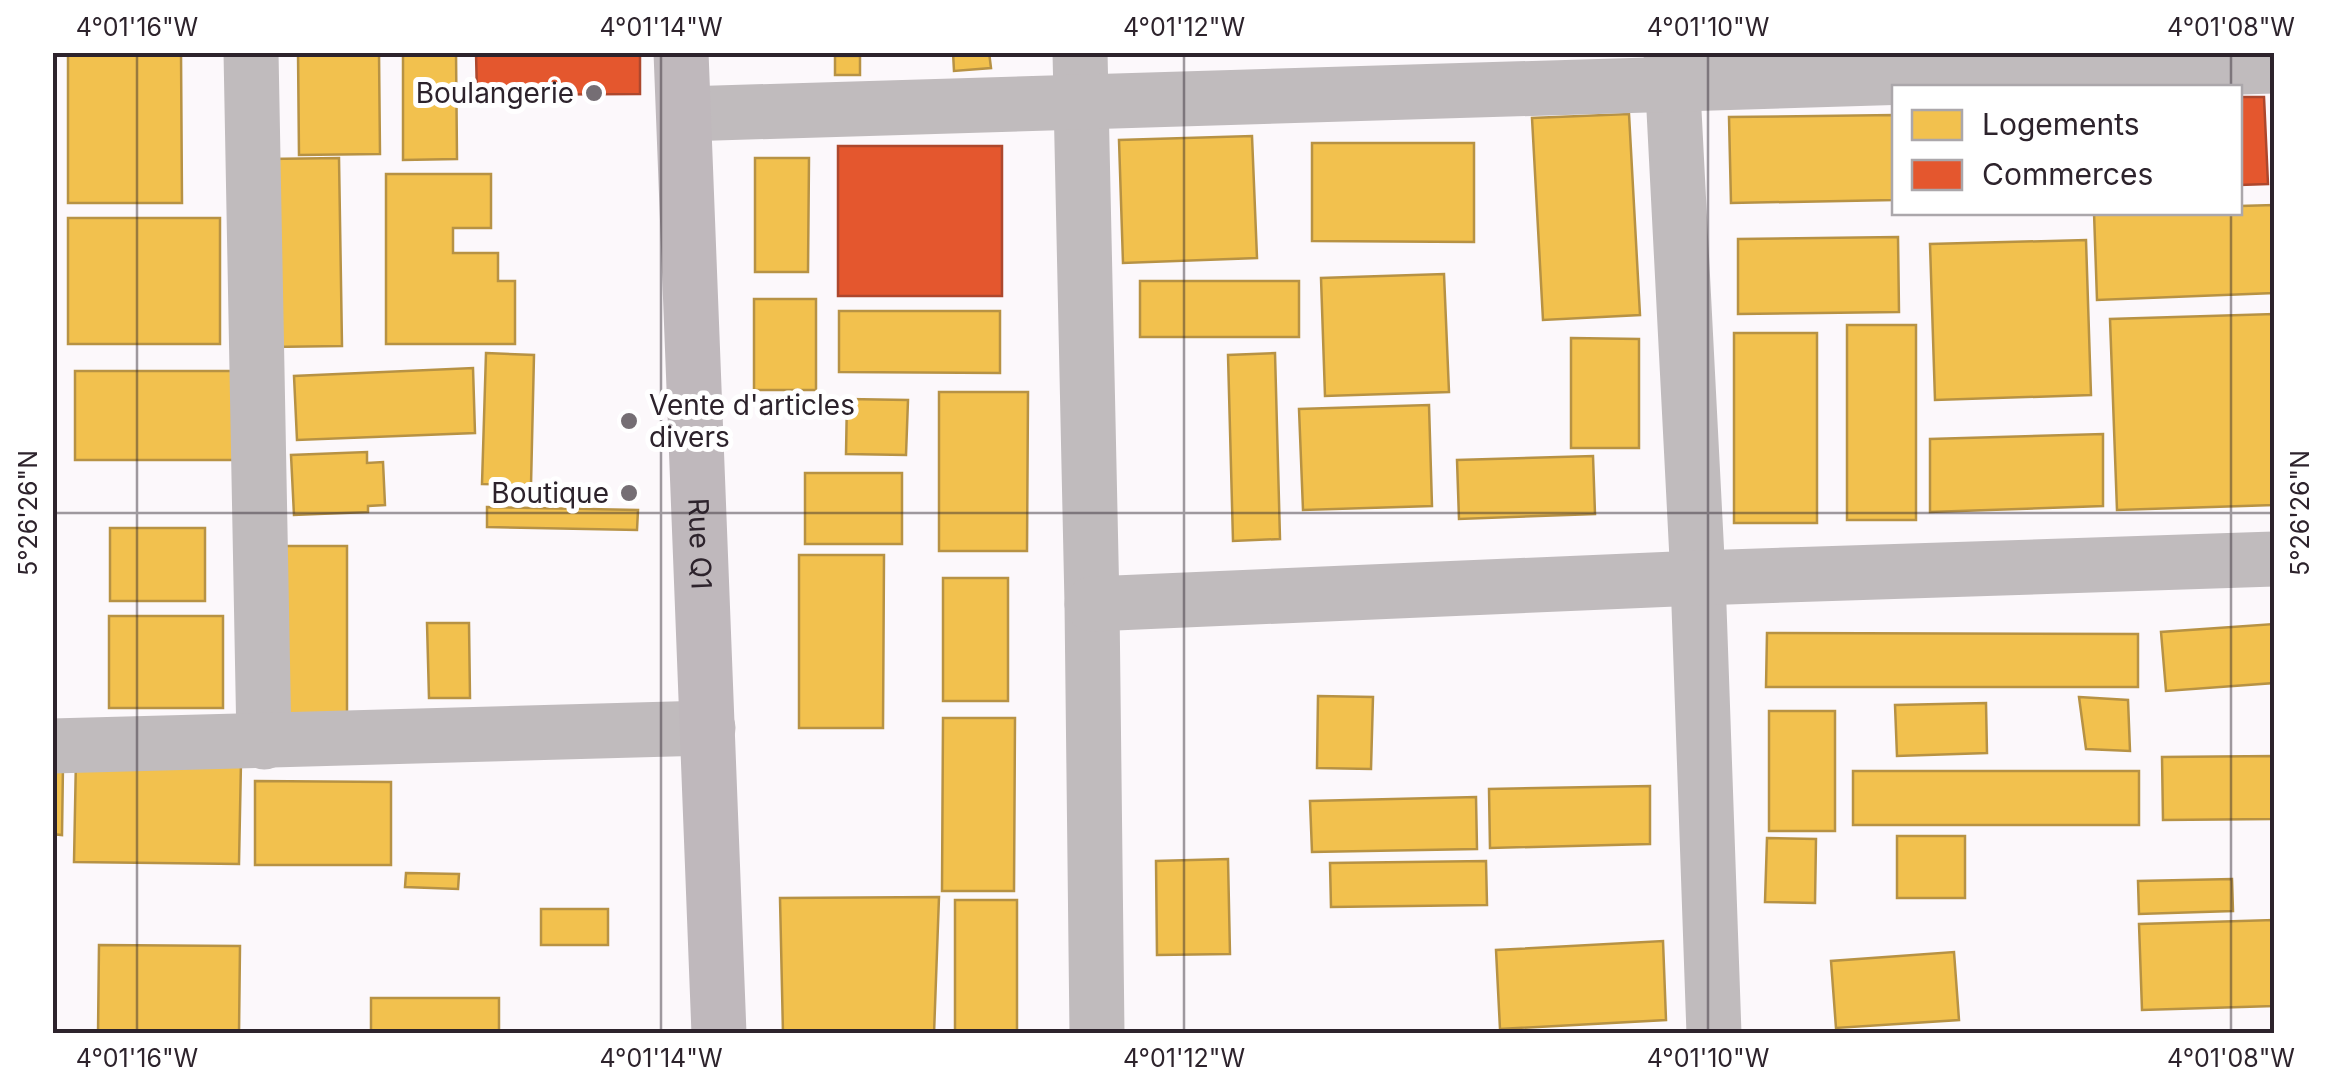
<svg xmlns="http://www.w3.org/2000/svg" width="2327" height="1086" viewBox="0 0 2327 1086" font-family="Inter,sans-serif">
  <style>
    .homes { fill: #f2c14e; stroke: #b79244; stroke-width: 2.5 }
    .shops { fill: #e4572e; stroke: #ad472d; stroke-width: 2.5 }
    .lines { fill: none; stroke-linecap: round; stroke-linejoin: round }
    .street { stroke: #c0bbbd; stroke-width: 55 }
    .secondary { stroke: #bfb8bc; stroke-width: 55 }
    .ticks { fill: none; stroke: #2d232c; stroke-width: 2.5; stroke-opacity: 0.45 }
    .poi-dot { fill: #756e74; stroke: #fff; stroke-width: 4 }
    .labels { text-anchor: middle; stroke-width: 10; stroke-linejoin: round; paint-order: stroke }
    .poi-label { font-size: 28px; fill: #2d232c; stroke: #fff; text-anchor: end }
    .street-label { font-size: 28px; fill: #2d232c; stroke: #fff }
    .neatline { fill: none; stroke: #2d232c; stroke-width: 4 }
    .ticks-label { font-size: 25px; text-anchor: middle; fill: #2d232c }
  </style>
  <rect width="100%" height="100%" fill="#fcf8fb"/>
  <!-- homes -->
  <g class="homes">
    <path d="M68 52H181L182 203H68Z"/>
    <path d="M298 52H379L380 154 299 155Z"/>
    <path d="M403 52H456L457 159 403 160Z"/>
    <path d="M953 52H989L991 68 954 71Z"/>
    <rect x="835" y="56" width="25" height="19"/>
    <path d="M1629 114 1640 315 1543 320 1532 118Z"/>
    <path d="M1894 115V200L1731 203 1729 117Z"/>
    <path d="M1252 136 1257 258 1123 263 1119 140Z"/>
    <path d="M1312 143H1474V242L1312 241Z"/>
    <path d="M339 158 342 346 270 347 267 159Z"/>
    <path d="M755 158H809L808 272H755Z"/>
    <path d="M386 174H491V228H453V253H498V281H515V344H386Z"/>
    <path d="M2274 205V293L2097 300 2094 212H2240V206Z"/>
    <rect x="68" y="218" width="152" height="126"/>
    <path d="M1898 237 1899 312 1738 314V239Z"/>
    <path d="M2086 240 2091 395 1935 400 1930 244Z"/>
    <path d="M1444 274 1449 392 1325 396 1321 278Z"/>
    <rect x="1140" y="281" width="159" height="56"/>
    <rect x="754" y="299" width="62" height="91"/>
    <path d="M839 311H1000V373L839 372Z"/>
    <path d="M2274 314V505L2117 510 2110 319Z"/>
    <rect x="1847" y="325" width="69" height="195"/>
    <rect x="1734" y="333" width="83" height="190"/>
    <path d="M1571 338 1639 339V448H1571Z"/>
    <path d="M486 353 534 355 531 485 482 484Z"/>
    <path d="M1275 353 1280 539 1233 541 1228 355Z"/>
    <path d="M473 368 475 433 297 440 294 376Z"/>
    <rect x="75" y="371" width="163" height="89"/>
    <path d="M939 392H1028L1027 551H939Z"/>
    <path d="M847 399 908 400 906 455 846 454Z"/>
    <path d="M1429 405 1432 506 1303 510 1299 409Z"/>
    <path d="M2103 434V506L1930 512V439Z"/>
    <path d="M367 452V463L383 462 385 505 368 506V512L294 515 291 455Z"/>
    <path d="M1593 456 1595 514 1459 519 1457 460Z"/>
    <rect x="805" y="473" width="97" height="71"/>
    <path d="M487 507 638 510 637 530 487 527Z"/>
    <rect x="110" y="528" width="95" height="73"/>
    <rect x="271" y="546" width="76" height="170"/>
    <path d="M799 555H884L883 728H799Z"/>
    <rect x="943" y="578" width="65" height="123"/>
    <rect x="109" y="616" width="114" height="92"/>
    <path d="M427 623H469L470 698H429Z"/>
    <path d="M2274 624V683L2166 691 2161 632Z"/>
    <path d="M1767 633 2138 634V687H1766Z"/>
    <path d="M1318 696 1373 697 1371 769 1317 768Z"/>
    <path d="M2079 697 2128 700 2130 751 2086 749Z"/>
    <path d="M1986 703 1987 753 1897 756 1895 705Z"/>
    <rect x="1769" y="711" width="66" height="120"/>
    <path d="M943 718H1015L1014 891H942Z"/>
    <path d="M2274 756V819L2163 820 2162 757Z"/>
    <path d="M76 758 241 761 239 864 74 862Z"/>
    <path d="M52 765H63L62 835 52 834Z"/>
    <rect x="1853" y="771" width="286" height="54"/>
    <path d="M255 781 391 782V865H255Z"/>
    <path d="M1650 786V844L1490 848 1489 789Z"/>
    <path d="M1476 797 1477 849 1312 852 1310 801Z"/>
    <rect x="1897" y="836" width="68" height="62"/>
    <path d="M1767 838 1816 839 1815 903 1765 902Z"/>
    <path d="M1228 859 1230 954 1157 955 1156 861Z"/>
    <path d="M1486 861 1487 905 1331 907 1330 863Z"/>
    <path d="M406 873 459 874 458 889 405 887Z"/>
    <path d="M2232 879 2233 911 2139 914 2138 881Z"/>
    <path d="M939 897 934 1034H783L780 898Z"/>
    <rect x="955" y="900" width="62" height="134"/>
    <rect x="541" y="909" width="67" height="36"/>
    <path d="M2274 920V1006L2142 1010 2139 924Z"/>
    <path d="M1663 941 1666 1020 1500 1029 1496 950Z"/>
    <path d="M99 945 240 946 239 1034H98Z"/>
    <path d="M1954 952 1959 1020 1836 1028 1831 961Z"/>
    <rect x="371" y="998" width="128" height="36"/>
  </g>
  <!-- shops -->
  <g class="shops">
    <path d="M476 52H640V94L477 95Z"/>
    <path d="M2240 97H2264L2268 184 2240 185Z"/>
    <rect x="838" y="146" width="164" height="150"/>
  </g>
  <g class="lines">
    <!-- street -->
    <g class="street">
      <path d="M251 52 264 742"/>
      <path d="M1080 52 1092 604 1097 1034"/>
      <path d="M1671 52 1698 578 1714 1034"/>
      <path d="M684 114 2274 66"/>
      <path d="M1092 604 1698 578 2274 559"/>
      <path d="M52 746 708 728"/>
    </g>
    <!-- secondary -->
    <path class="secondary" id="s1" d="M681 52 719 1034"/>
  </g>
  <!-- ticks -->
  <path class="ticks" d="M137 52V1034M661 52V1034M1184 52V1034M1708 52V1034M2231 52V88M2231 212V1034M52 513H2274"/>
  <!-- markers -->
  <g class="poi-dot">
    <circle cx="594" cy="93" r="10"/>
    <circle cx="629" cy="421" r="10"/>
    <circle cx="629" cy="493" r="10"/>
  </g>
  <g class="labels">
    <!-- poi labels -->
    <g class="poi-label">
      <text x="574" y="103">Boulangerie</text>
      <text x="649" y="415" text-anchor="start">Vente d'articles<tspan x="649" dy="32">divers</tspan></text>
      <text x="609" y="503">Boutique</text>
    </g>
    <!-- street labels -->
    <g class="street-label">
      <text dy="10" stroke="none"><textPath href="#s1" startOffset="492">Rue Q1</textPath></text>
    </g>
  </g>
  <!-- border -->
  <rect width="2327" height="1086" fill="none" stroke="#ffffff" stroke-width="110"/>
  <!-- legend -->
  <rect x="1892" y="85" width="350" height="130" fill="#ffffff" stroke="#aba7ab" stroke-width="2.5"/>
  <rect x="1912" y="110" width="50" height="30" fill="#f2c14e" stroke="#aba7ab" stroke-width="2.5"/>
  <text x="1982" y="135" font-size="30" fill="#2d232c">Logements</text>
  <rect x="1912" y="160" width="50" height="30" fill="#e4572e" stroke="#aba7ab" stroke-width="2.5"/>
  <text x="1982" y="185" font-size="30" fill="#2d232c">Commerces</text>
  <rect x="55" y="55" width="2217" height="976" class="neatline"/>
  <g class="ticks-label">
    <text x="137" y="36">4°01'16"W</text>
    <text x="661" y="36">4°01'14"W</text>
    <text x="1184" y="36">4°01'12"W</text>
    <text x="1708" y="36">4°01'10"W</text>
    <text x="2231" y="36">4°01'08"W</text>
    <text transform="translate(28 513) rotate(-90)" y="9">5°26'26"N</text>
    <text transform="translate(2300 513) rotate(-90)" y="9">5°26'26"N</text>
    <text x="137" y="1067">4°01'16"W</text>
    <text x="661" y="1067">4°01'14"W</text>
    <text x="1184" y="1067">4°01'12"W</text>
    <text x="1708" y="1067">4°01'10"W</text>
    <text x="2231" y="1067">4°01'08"W</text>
  </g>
</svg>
